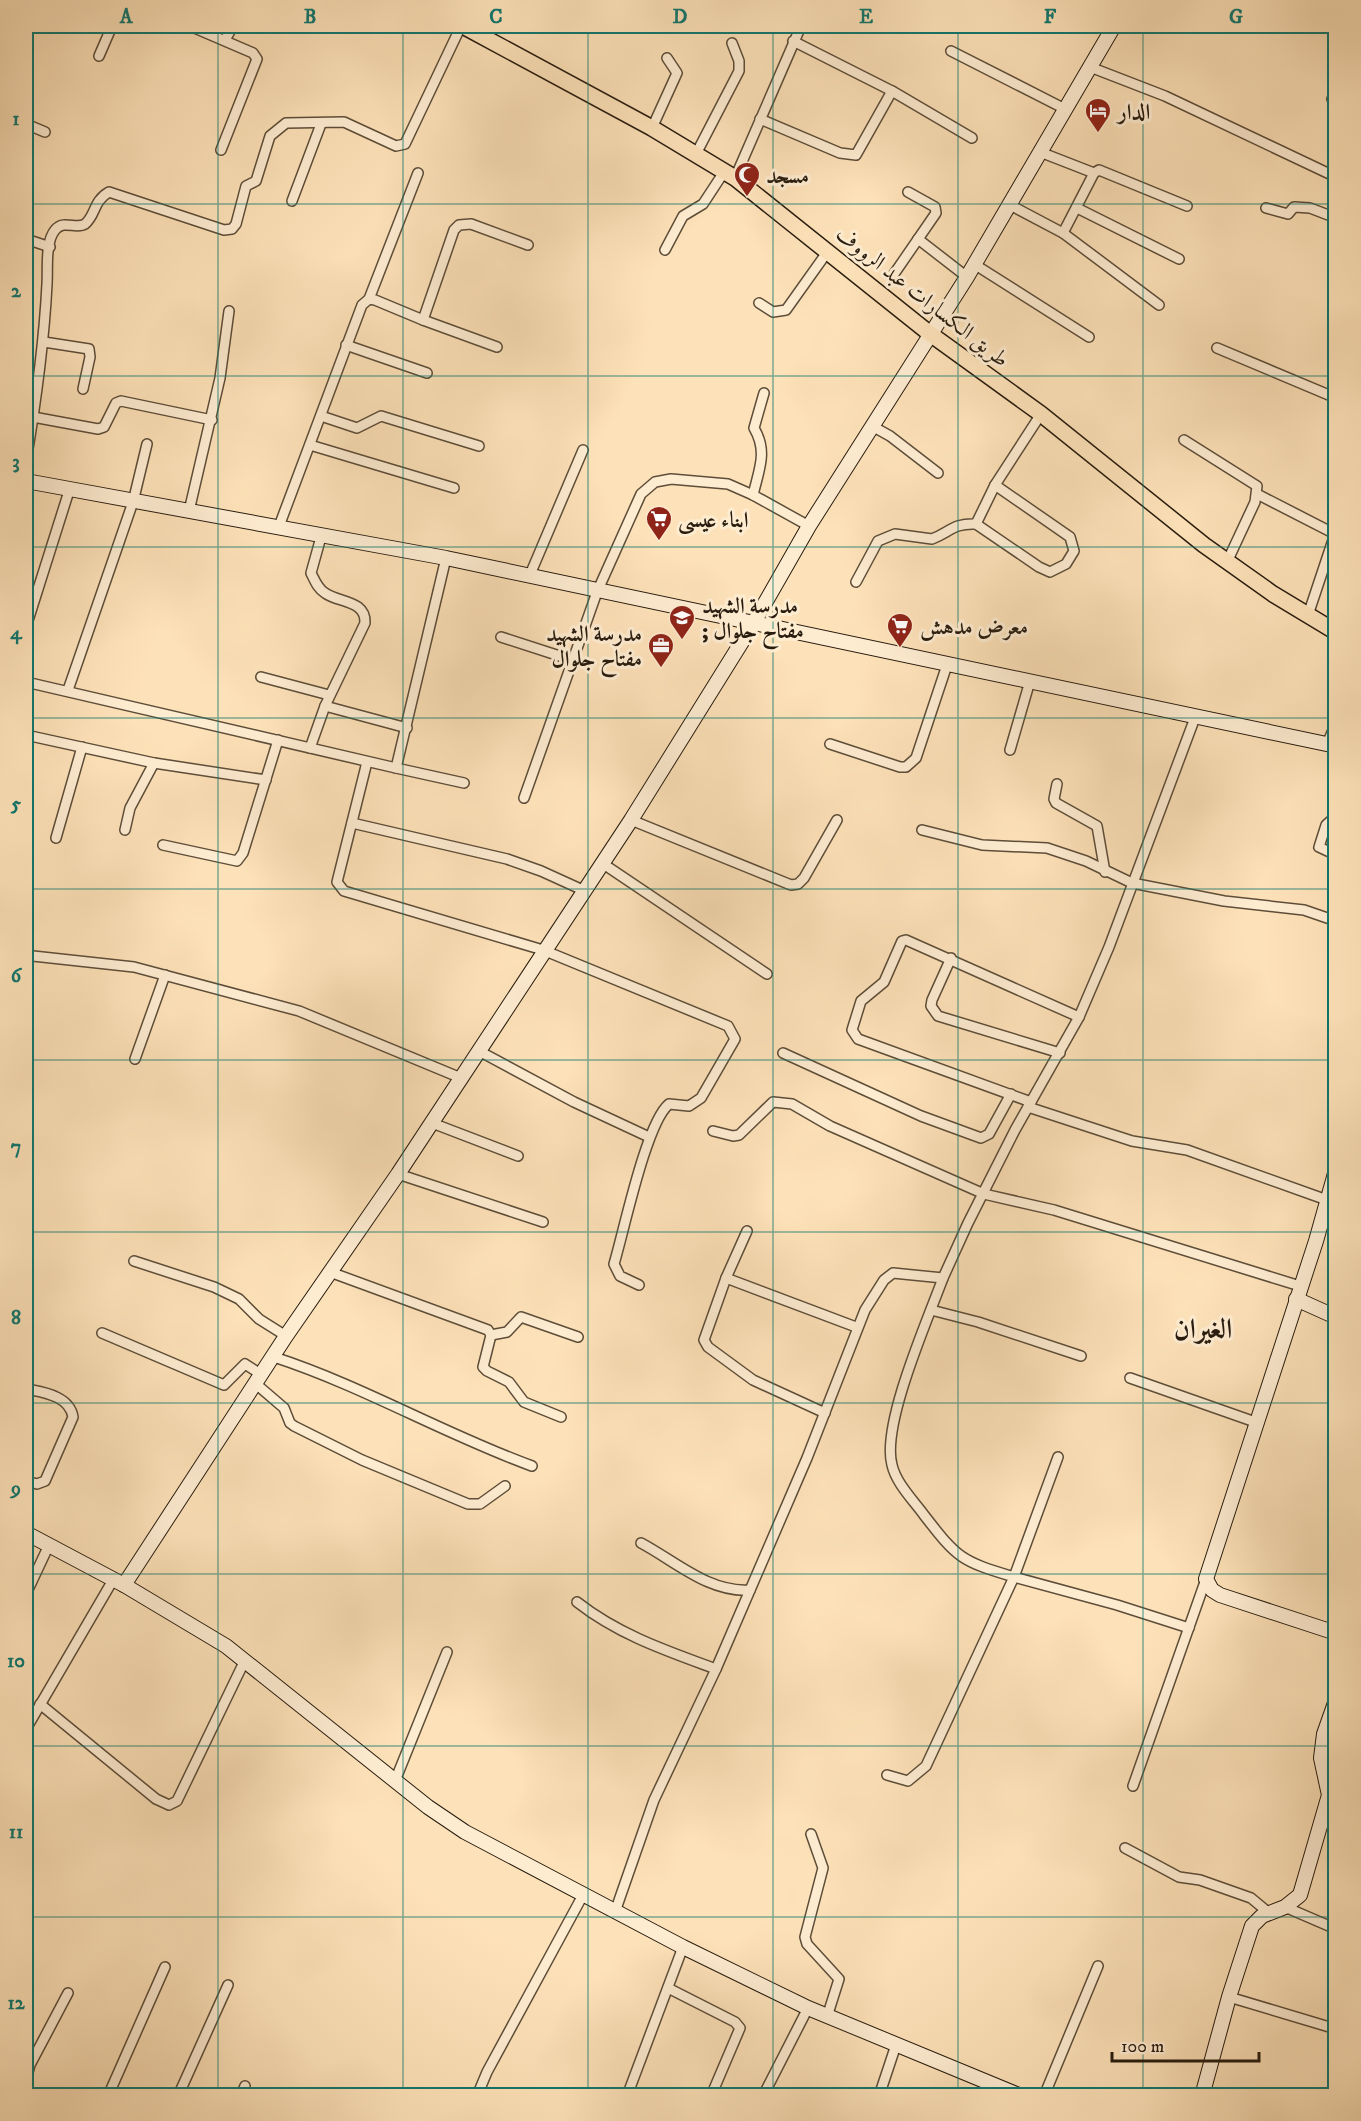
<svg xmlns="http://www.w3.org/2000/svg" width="1361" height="2121" viewBox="0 0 1361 2121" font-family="'IM FELL DW Pica',Amiri,serif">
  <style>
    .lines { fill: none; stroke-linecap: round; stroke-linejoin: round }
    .street-casing { stroke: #5d4d39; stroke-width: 12 }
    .secondary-casing { stroke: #281c0f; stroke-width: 16 }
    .primary-casing { stroke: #281c0f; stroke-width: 18 }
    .street { stroke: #feecd1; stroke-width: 9 }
    .secondary { stroke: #feecd1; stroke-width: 14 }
    .primary { stroke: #fde1b8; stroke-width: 15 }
    .grid { fill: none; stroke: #0f766e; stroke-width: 1.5; stroke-opacity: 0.55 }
    .labels { text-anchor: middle; stroke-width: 6; stroke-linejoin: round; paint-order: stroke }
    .poi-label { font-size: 22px; font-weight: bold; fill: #281c0f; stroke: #feecd1; text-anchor: start }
    .street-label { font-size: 22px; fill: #281c0f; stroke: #feecd1 }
    .district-label { font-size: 28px; font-weight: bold; fill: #281c0f; stroke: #feecd1 }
    .neatline { fill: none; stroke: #0f766e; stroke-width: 2 }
    .grid-label { font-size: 20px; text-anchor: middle; font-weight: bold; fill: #0f766e }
  </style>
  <rect width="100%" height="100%" fill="#fde1b8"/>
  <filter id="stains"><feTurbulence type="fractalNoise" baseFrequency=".00333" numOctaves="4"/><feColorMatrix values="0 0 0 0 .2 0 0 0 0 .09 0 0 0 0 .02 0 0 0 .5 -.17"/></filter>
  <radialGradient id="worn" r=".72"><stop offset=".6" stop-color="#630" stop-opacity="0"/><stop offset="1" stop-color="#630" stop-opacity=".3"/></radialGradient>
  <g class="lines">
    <defs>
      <g id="street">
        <path d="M190 26 253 53 257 59 221 150"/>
        <path d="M1289 26 1294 28"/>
        <path d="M225 40 233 26"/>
        <path d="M793 41 892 91 972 138"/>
        <path d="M951 51 1065 109"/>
        <path d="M99 56 112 26"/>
        <path d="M1090 67 1165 96 1336 177"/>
        <path d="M1332 99 1336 101"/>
        <path d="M760 119 840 153 856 155 892 91"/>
        <path d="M26 124 45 132"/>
        <path d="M652 128 677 73 667 58"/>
        <path d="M1040 152 1094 173"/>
        <path d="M696 154 739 71V61L732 43"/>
        <path d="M735 178 801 26"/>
        <path d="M292 201 321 124"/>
        <path d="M1010 205 1063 233 1159 305"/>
        <path d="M1077 208 1179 259"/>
        <path d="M1266 208 1288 214 1294 207 1310 208 1336 218"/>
        <path d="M1063 233 1094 173 1099 170 1187 206"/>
        <path d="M26 239 50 247"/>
        <path d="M918 239 967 277"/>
        <path d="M665 250 683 216 703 204 724 172"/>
        <path d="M974 264 1089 337"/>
        <path d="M894 274 936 213 935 207 908 192"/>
        <path d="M369 299 418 173"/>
        <path d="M759 303 773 312 786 310 828 251"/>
        <path d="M423 320 497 347"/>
        <path d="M1334 333 1336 328"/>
        <path d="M44 342 89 349 90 357 83 389"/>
        <path d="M346 345 427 373"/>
        <path d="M1217 348 1336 398"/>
        <path d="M321 416 357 428 381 416 479 446"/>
        <path d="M33 417 98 429 104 427 116 403 121 401 212 420"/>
        <path d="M872 426 890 436 938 473"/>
        <path d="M1184 440 1257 486 1255 502 1227 562"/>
        <path d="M310 445 454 488"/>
        <path d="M26 461C36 402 44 344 47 284 48 269 45 242 55 230 64 219 76 230 85 224 96 215 93 201 109 192L224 230 232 229 236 224 246 186 256 181 270 136 286 123 344 122 396 146 405 144 461 26"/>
        <path d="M1257 494 1335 534"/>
        <path d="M753 495C759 469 768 452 754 428L764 393"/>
        <path d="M189 511 220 378 229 311"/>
        <path d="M976 524 1039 567 1050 572 1066 564 1074 551 1070 537 995 485"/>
        <path d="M278 529 362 305 369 299 375 300 423 320 454 230 459 225 471 224 528 245"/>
        <path d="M446 558 396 768 464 783"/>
        <path d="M529 577 583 450"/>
        <path d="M856 582 878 541 895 534 932 539C950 532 953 523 976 524L995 485 1041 414"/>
        <path d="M1308 615 1336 531"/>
        <path d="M26 627 69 491"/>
        <path d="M501 637 572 660"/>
        <path d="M261 677 329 695"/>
        <path d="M26 682 396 768"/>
        <path d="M68 690 133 502 147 444"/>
        <path d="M325 706 407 728"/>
        <path d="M26 735 154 763 266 780"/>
        <path d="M830 744 900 767H906L916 758 947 665"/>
        <path d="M1327 744 1336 723"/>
        <path d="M310 748 325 706 365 623C366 600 339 603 325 593 318 589 315 581 311 573L321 537"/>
        <path d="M1010 750 1030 681"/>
        <path d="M367 762 337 882 344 891 543 950 728 1026 735 1039 701 1098 689 1106 669 1104C646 1123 624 1231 614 1264L620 1276 639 1285"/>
        <path d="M1057 784 1054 799 1056 803 1097 826 1105 872"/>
        <path d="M524 798 597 592 641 494 655 482 671 479 728 484 753 495 809 526"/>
        <path d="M1336 816 1326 825 1319 847 1336 855"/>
        <path d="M631 820 791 885 798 884 804 878 837 820"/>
        <path d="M352 823 507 859 541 871 585 891"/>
        <path d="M125 830 130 808 154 763"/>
        <path d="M922 830 982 845 1047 848 1086 861 1132 883 1224 901 1304 910 1336 921"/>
        <path d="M56 838 82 747"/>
        <path d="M163 845 237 861 243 853 278 740"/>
        <path d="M602 863 767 974"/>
        <path d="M951 958 932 1000 931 1006 938 1016 1060 1053"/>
        <path d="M26 960 33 956 134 967 299 1011 461 1078"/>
        <path d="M479 1051 574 1102 649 1137"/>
        <path d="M783 1053 921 1116 981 1138 989 1134 1011 1094"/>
        <path d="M135 1059 165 975"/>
        <path d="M1031 1102 858 1039 852 1030 861 1001 884 982 902 941 906 940 1079 1017"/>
        <path d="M1028 1107 1132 1141 1187 1150 1327 1200"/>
        <path d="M432 1123 518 1156"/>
        <path d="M713 1131 733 1136 739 1135 773 1102 792 1104 830 1126 984 1194 1054 1210 1300 1286"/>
        <path d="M398 1174 543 1222"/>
        <path d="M747 1231 726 1278 704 1340 708 1347 753 1380 825 1413"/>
        <path d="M134 1261 214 1287 239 1299 259 1319 286 1336"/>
        <path d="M330 1272 488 1330 491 1335 483 1367 487 1371 509 1382 524 1402 561 1417"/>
        <path d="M726 1278 856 1327"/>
        <path d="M943 1278C928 1319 881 1425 892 1465 896 1483 913 1500 924 1515 958 1559 961 1561 1014 1577L1058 1457"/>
        <path d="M931 1310 978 1322 1081 1356"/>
        <path d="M102 1333 224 1385 245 1364 262 1375"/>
        <path d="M491 1335 507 1332 521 1317 578 1337"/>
        <path d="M274 1357C363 1386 444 1434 532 1466"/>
        <path d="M1130 1378 1258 1423"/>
        <path d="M256 1384 284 1408 290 1423 294 1426 362 1460 468 1504H480L505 1486"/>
        <path d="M26 1395 32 1390C48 1393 70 1398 73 1417L45 1481 37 1484 26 1481"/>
        <path d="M641 1543C675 1561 709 1593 750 1590"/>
        <path d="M26 1594 49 1545"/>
        <path d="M577 1602C619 1635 667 1651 716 1669"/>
        <path d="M40 1704 156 1799 169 1805 177 1801 245 1660"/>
        <path d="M26 1729 113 1580"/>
        <path d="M887 1775 908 1781 926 1766 1014 1577 1117 1605 1189 1628"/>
        <path d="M395 1781 447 1652"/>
        <path d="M1133 1786 1206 1579"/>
        <path d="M1324 1814 1336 1818"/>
        <path d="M811 1834 823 1868 805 1937 807 1944 839 1979 827 2017"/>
        <path d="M1125 1848 1179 1877 1200 1880 1251 1898 1269 1913"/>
        <path d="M1285 1907 1336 1929"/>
        <path d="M616 1909 654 1800 716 1669 807 1458 865 1310 884 1280 893 1273 943 1278 968 1223 1015 1130 1079 1017 1109 947 1196 715"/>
        <path d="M668 1988 735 2022 740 2028 711 2096"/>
        <path d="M1229 1997 1336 2029"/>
        <path d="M26 2080 30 2065 68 1993"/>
        <path d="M108 2096 165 1967"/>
        <path d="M178 2096 228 1985"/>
        <path d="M241 2096 245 2086"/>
        <path d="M477 2096 487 2072 583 1895"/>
        <path d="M627 2096 683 1947"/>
        <path d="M763 2096 808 2008"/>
        <path d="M879 2096 896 2045"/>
        <path d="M1044 2096 1098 1966"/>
      </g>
      <g id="secondary">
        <path d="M26 481 446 558 1336 746"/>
        <path d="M1336 1170 1316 1241 1206 1579 1212 1590 1220 1595 1336 1633"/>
        <path d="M1296 1299 1336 1317"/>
        <path d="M26 1533 124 1585 226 1646 428 1807 465 1832 683 1947 808 2008 1021 2096"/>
        <path d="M124 1585 286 1336 398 1174 631 820 753 624 809 526 967 277 1114 26"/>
        <path d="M1202 2096 1229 1997 1252 1926 1262 1916 1285 1907 1300 1895 1329 1795 1321 1758 1324 1734 1336 1700"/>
      </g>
      <path id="primary" d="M463 26 652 128 735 178 929 333 1041 414 1204 545 1273 594 1336 632"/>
    </defs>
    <!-- street casing -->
    <use href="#street" class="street-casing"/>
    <!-- secondary casing -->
    <use href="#secondary" class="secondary-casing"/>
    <!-- primary casing -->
    <use href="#primary" class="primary-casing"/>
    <!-- street -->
    <use href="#street" class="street"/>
    <!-- secondary -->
    <use href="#secondary" class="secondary"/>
    <!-- primary -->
    <use href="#primary" class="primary"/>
  </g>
  <!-- grid -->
  <path class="grid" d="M218 26V2096M403 26V2096M588 26V2096M773 26V2096M958 26V2096M1143 26V2096M26 204H1336M26 376H1336M26 547H1336M26 718H1336M26 889H1336M26 1060H1336M26 1232H1336M26 1403H1336M26 1574H1336M26 1746H1336M26 1917H1336"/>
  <!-- icons -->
  <defs>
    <symbol id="hotel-pin" viewBox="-11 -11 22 30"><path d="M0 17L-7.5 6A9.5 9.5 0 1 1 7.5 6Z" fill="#8f2418" stroke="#feecd1"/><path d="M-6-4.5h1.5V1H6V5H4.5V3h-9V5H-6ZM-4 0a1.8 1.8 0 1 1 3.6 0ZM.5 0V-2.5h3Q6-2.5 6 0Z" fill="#fff"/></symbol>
    <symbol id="mosque-pin" viewBox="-11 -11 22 30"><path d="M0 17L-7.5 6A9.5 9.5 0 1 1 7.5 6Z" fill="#8f2418" stroke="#feecd1"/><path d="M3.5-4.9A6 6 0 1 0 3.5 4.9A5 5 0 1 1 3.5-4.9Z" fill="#fff"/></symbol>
    <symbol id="supermarket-pin" viewBox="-11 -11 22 30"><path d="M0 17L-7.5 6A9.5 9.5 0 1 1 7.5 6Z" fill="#8f2418" stroke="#feecd1"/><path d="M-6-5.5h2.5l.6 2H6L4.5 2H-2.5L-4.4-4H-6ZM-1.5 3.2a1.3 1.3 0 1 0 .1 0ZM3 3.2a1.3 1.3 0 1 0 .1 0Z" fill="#fff"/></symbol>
    <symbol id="school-pin" viewBox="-11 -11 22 30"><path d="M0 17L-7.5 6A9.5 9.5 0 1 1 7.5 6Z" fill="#8f2418" stroke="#feecd1"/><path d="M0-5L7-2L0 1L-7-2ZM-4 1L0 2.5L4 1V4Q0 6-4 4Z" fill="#fff"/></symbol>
    <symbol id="office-pin" viewBox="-11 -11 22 30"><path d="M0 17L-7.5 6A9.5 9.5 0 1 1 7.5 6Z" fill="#8f2418" stroke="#feecd1"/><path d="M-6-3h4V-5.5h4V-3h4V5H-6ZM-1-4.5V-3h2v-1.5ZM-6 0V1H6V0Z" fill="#fff"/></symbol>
  </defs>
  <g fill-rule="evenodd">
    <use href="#hotel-pin" x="1083" y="96" width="30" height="40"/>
    <use href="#mosque-pin" x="732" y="160" width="30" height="40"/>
    <use href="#supermarket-pin" x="644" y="504" width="30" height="40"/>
    <use href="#school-pin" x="667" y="603" width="30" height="40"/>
    <use href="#supermarket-pin" x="885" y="611" width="30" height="40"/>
    <use href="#office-pin" x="646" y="631" width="30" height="40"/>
  </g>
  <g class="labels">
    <!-- poi labels -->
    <g class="poi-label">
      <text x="1118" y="119">الدار</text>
      <text x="766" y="183">مسجد</text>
      <text x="678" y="527">ابناء عيسى</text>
      <text x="702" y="613">مدرسة الشهيد<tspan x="702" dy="25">; مفتاح جلوال</tspan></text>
      <text x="920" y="634">معرض مدهش</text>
      <text x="642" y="641" text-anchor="end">مدرسة الشهيد<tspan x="642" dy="25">مفتاح جلوال</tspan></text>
    </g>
    <!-- street labels -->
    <g class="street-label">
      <text transform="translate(923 296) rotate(38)" y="8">طريق الكسارات عبد الرووف</text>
    </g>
    <!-- district labels -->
    <g class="district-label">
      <text x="1203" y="1338">الغيران</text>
    </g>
  </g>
  <!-- margin -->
  <rect width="1361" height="2121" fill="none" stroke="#fde1b8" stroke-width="66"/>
  <!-- scale -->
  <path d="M1112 2052v9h147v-9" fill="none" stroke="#281c0f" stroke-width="3"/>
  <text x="1121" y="2052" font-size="18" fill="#281c0f" stroke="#feecd1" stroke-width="4.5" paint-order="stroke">100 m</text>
  <rect x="33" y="33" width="1295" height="2055" class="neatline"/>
  <g class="grid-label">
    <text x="126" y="23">A</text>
    <text x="310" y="23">B</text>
    <text x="496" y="23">C</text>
    <text x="680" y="23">D</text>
    <text x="866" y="23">E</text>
    <text x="1050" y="23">F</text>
    <text x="1236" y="23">G</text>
    <text x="16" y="125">1</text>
    <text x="16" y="297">2</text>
    <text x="16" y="468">3</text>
    <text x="16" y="639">4</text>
    <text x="16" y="810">5</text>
    <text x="16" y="982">6</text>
    <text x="16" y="1153">7</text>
    <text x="16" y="1324">8</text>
    <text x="16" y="1495">9</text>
    <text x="16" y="1667">10</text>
    <text x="16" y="1838">11</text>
    <text x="16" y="2009">12</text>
  </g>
  <rect width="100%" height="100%" filter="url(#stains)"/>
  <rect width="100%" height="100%" fill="url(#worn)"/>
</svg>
